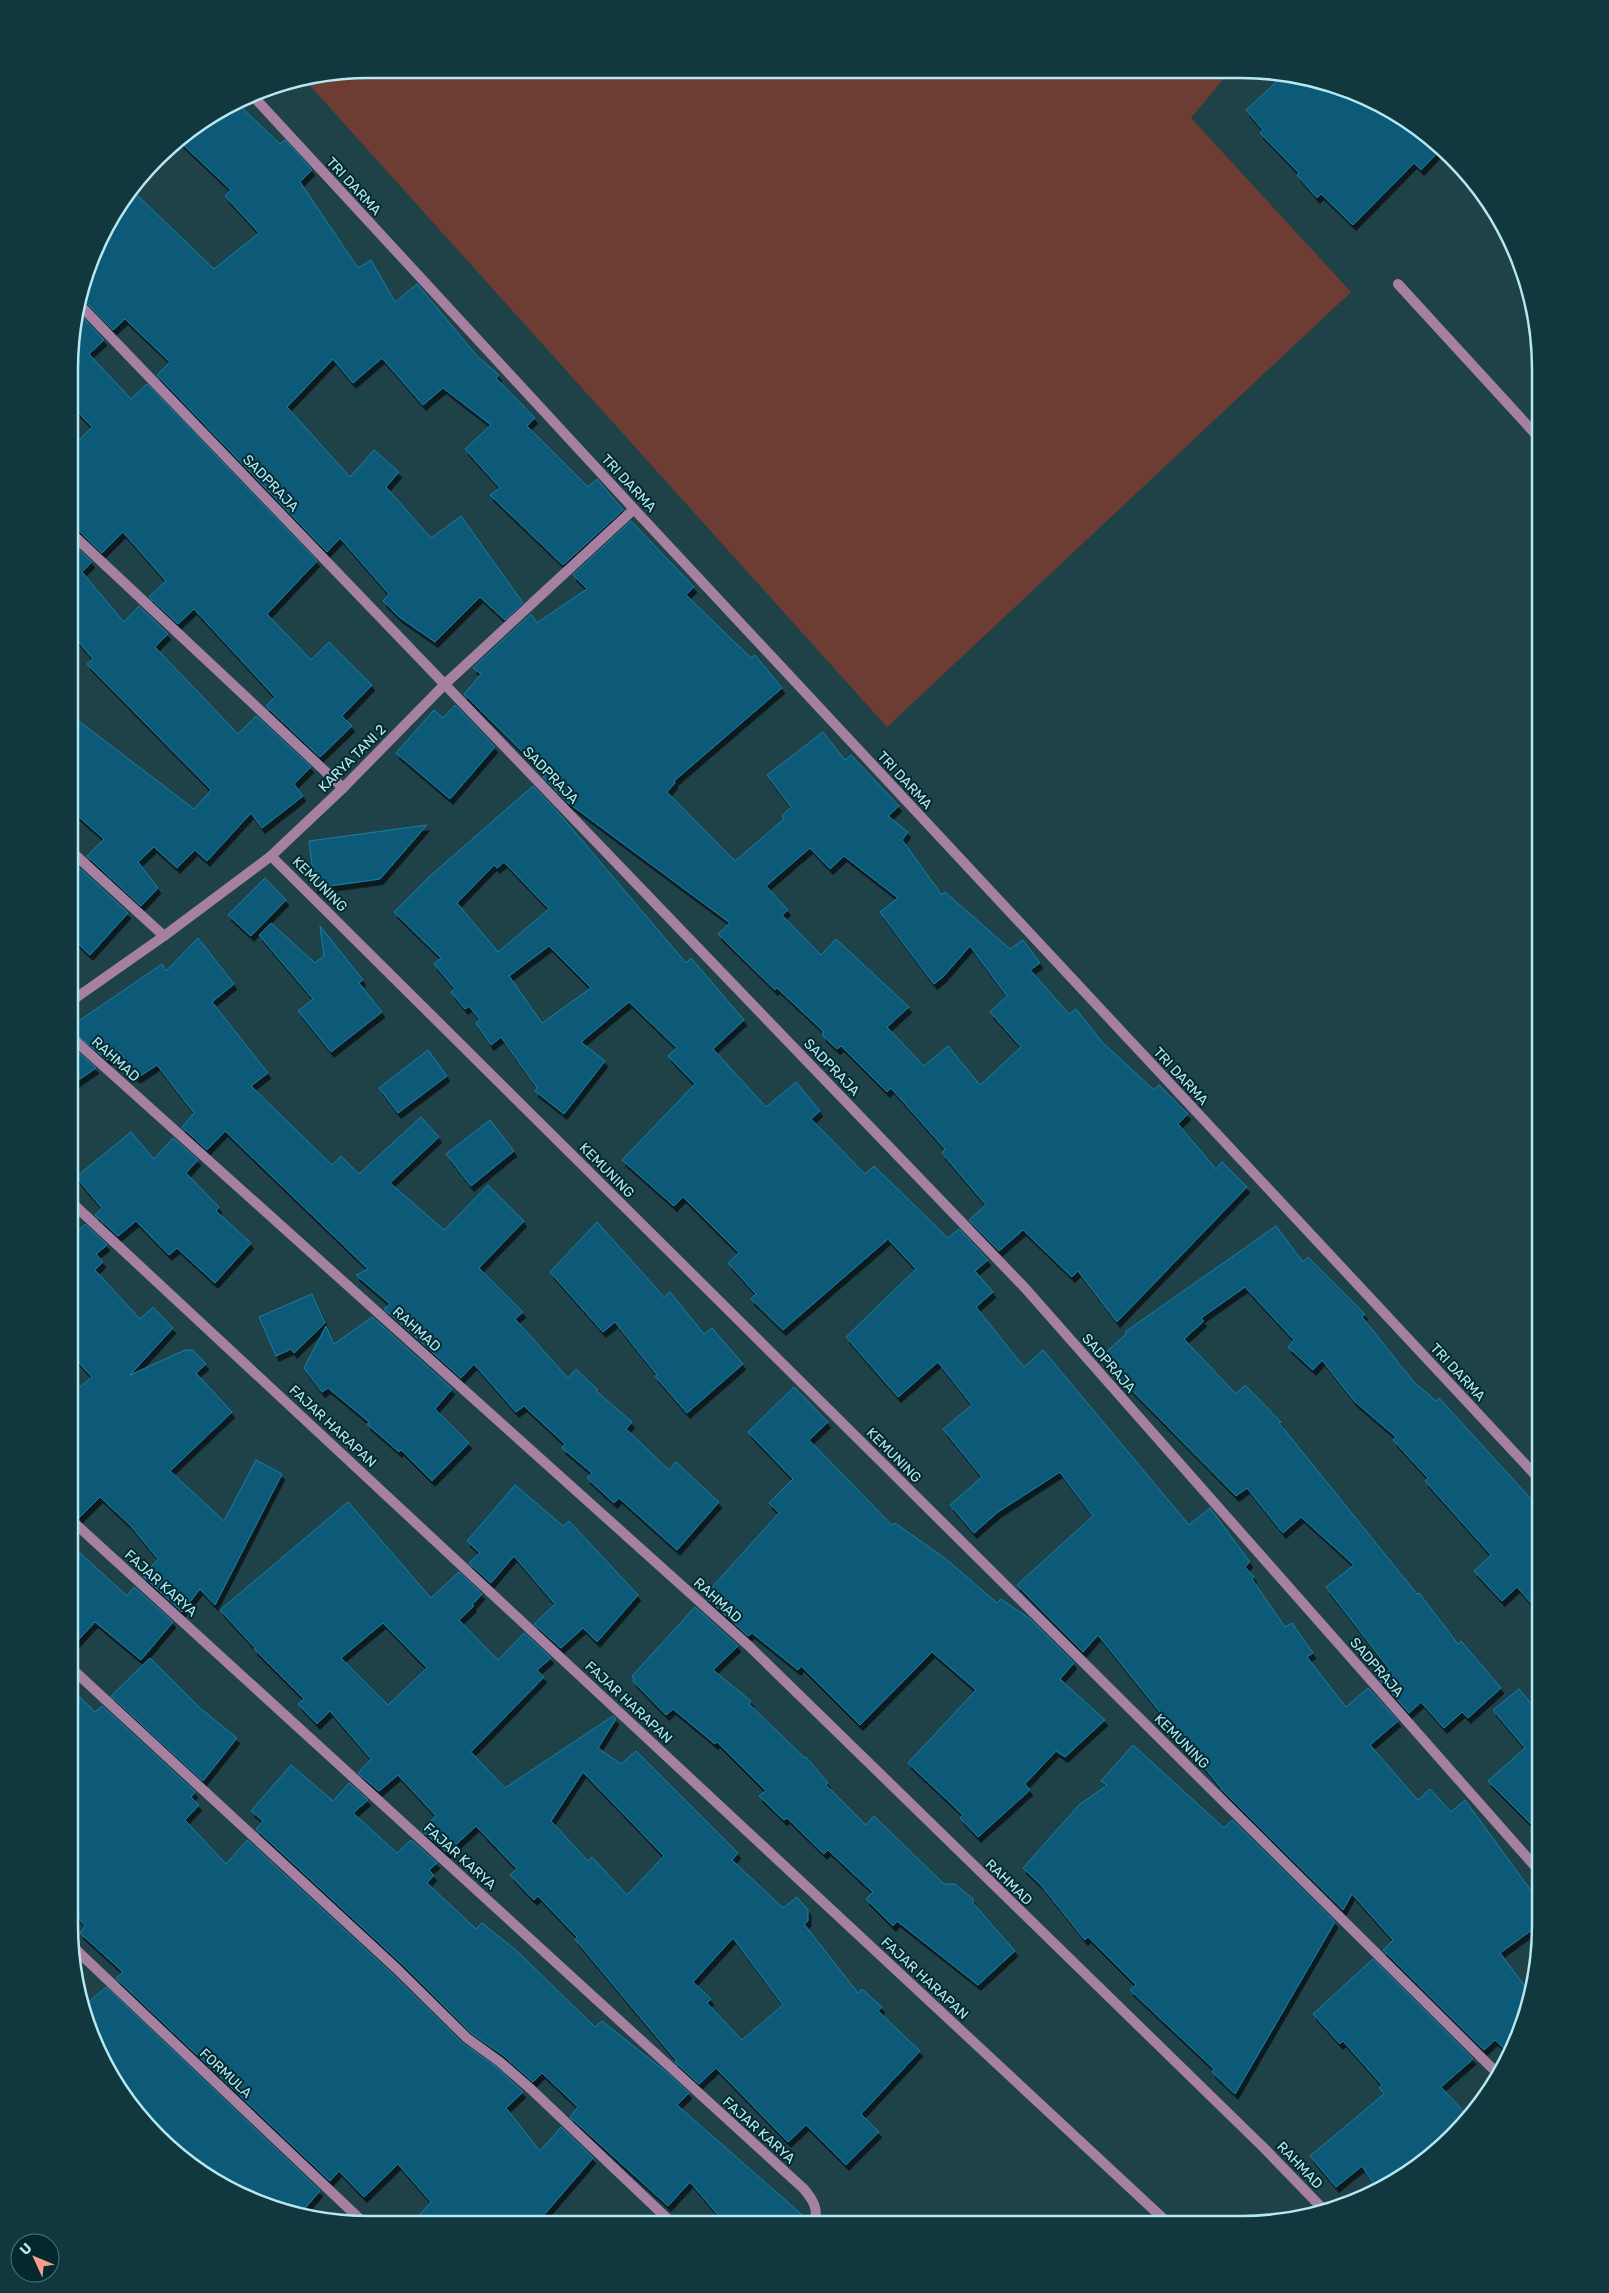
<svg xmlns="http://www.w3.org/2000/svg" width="1609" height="2293" viewBox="0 0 1609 2293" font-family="Rubik,sans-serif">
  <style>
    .green { fill: #6d3d33 }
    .building { fill: #105a78; stroke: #187ea7; fill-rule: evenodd; filter: url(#shadow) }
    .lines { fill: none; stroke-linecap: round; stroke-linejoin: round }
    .street { stroke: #a580a0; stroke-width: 10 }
    .labels { text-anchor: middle; stroke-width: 4; stroke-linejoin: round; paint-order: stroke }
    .street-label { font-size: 14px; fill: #b6e8f2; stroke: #03292f }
    .rim { fill: none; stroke: #b6e8f2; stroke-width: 2.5 }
  </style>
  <defs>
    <filter id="shadow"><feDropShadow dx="3" dy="5.5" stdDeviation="0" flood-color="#0009"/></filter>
  </defs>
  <rect width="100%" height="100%" fill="#1f4249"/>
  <!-- green -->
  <path class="green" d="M368 69 1230 71 1191 118 1351 292 887 727 304 79Z"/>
  <!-- building -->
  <g class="building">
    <path d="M1286 73 1355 92 1423 130 1442 148 1421 170 1414 163 1353 225 1321 194 1317 198 1297 175 1299 173 1260 133 1263 130 1246 110Z"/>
    <path d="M238 104 280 144 285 140 312 170 300 182 358 268 371 260 395 302 417 284 478 357 499 375 496 378 535 418 527 426 588 487 597 479 623 510 563 565 490 495 500 488 465 449 491 425 443 388 423 405 382 358 353 383 333 359 287 407 350 477 374 450 399 472 386 487 431 538 461 516 523 603 505 620 480 597 435 642 399 617 383 601 389 594 340 538 327 552 157 375 170 362 125 319 113 330 82 298 109 219 132 190 214 269 259 233 225 196 231 190 177 139Z"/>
    <path d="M77 312 104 340 89 354 131 399 147 384 317 561 267 614 311 660 329 642 372 685 342 716 352 726 320 757 266 706 275 697 194 609 178 624 149 597 166 581 123 532 102 553 76 528 71 526V448L92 427 71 405V329Z"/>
    <path d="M631 521 694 587 686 595 751 658 755 655 782 688 674 781 675 783 667 792 735 861 784 819 782 816 791 807 767 775 823 732 845 760 851 755 899 806 888 816 908 832 902 840 942 895 945 892 1010 949 1023 940 1040 963 1030 970 1069 1014 1076 1009 1102 1042 1154 1090 1159 1085 1188 1114 1178 1124 1216 1169 1222 1162 1247 1187 1117 1322 1078 1271 1072 1277 1023 1230 999 1251 969 1220 986 1205 942 1153 945 1149 891 1088 887 1092 841 1046 837 1049 823 1036V1031L777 988 775 990 718 934 730 923 567 802 543 777 546 775 464 694 481 674 473 668 531 614 537 623 587 589 573 575ZM810 848 830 869 844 856 898 898 880 912 934 984 943 977 970 946 1007 996 990 1012 1021 1047 980 1085 948 1046 924 1066 887 1027 909 1007 836 939 821 955 782 915 788 910 766 886Z"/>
    <path d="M71 542 92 562 82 572 124 622 139 606 168 634 155 647 238 734 256 716 311 767 294 784 303 796 262 828 251 813 207 861 195 850 177 868 154 847 138 862 158 888 141 906 87 856 104 839 71 810V715L194 809 211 790 87 664 93 659 71 633Z"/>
    <path d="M455 705 495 747 450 799 396 753 434 710 443 718Z"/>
    <path d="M533 786 563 818 686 963 691 958 744 1020 713 1049 766 1107 796 1082 820 1111 811 1119 865 1174 874 1166 948 1238 959 1229 988 1260 975 1271 993 1292 976 1307 1024 1367 1043 1350 1189 1525 1210 1508 1250 1562 1245 1567 1254 1577 1252 1579 1285 1627 1292 1623 1313 1653 1307 1657 1346 1707 1368 1688 1398 1721 1370 1745 1418 1800 1430 1789 1451 1812 1465 1800 1540 1903V1924L1500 1953 1530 1993 1524 2021 1509 2053 1495 2040 1484 2050 1383 1950 1393 1940 1352 1894 1343 1910 1225 1793 1098 1635 1083 1652 1017 1585 1093 1516 1060 1472 998 1512 974 1533 950 1505 982 1477 943 1429 972 1405 938 1362 898 1397 846 1337 916 1269 888 1239 783 1330 751 1299 756 1294 728 1263 739 1253 683 1197 674 1206 622 1160 695 1084 668 1056 677 1048 629 1002 581 1042 605 1061 564 1114 535 1091 537 1088 501 1037 491 1045 476 1023 480 1020 469 1006 465 1009 451 992 455 989 434 964 441 958 394 912 429 877ZM504 862 549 909 498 952 457 903 494 865 497 868ZM549 946 591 988 542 1023 509 976Z"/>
    <path d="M427 825 380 879 315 888 309 841Z"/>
    <path d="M77 866 128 913 90 955 70 936V873Z"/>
    <path d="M265 878 286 900 251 936 228 915Z"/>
    <path d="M271 923 315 963 324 956 320 926 363 980 359 983 382 1012 331 1052 298 1011 313 999 259 935Z"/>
    <path d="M198 938 234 984 212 1002 268 1073 251 1086 332 1165 341 1156 359 1174 421 1117 439 1137 390 1183 444 1230 488 1185 524 1221 479 1268 523 1312 515 1319 568 1378 576 1369 598 1390 596 1391 632 1422 626 1429 669 1470 676 1462 719 1502 677 1550 619 1498 614 1503 587 1478 592 1473 562 1448 565 1444 524 1406 516 1412 474 1364 461 1378 384 1309 390 1304 356 1275 368 1269 225 1131 207 1150 182 1127 194 1113 157 1065 137 1078 120 1052 107 1060 70 1029V1027L162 964 166 971Z"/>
    <path d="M70 1045 96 1068 70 1086Z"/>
    <path d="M428 1050 447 1076 398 1113 379 1088Z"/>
    <path d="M490 1120 514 1151 471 1186 446 1154Z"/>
    <path d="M131 1132 154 1159 173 1138 198 1160 186 1173 219 1207 216 1211 251 1243 215 1283 177 1248 169 1255 136 1221 118 1236 95 1215 102 1208 76 1177Z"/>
    <path d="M597 1222 664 1297 670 1292 704 1334 712 1328 743 1364 687 1413 655 1376 657 1375 615 1322 603 1332 550 1272Z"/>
    <path d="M85 1224 107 1245 96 1254 103 1262 95 1270 140 1319 153 1307 173 1328 130 1375 185 1350H193L206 1364 196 1373 232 1412 170 1471 224 1521 256 1460 282 1474 215 1605 200 1589 182 1612 143 1576 158 1559 131 1526 100 1497 79 1518 69 1511 70 1395 92 1377 70 1353V1227L76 1233Z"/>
    <path d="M1276 1226 1303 1262 1308 1257 1365 1314 1362 1317 1413 1381 1436 1401 1439 1398 1540 1509V1613L1517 1587 1502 1601 1474 1571 1491 1555 1425 1481 1428 1478 1393 1440 1396 1437 1354 1401 1322 1360 1313 1370 1288 1347 1294 1340 1245 1287 1201 1318 1204 1321 1184 1339 1236 1394 1245 1385 1281 1422 1279 1423 1417 1594 1419 1593 1458 1644 1461 1641 1501 1688 1468 1718 1462 1712 1444 1728 1421 1702 1409 1713 1379 1679 1390 1670 1326 1587 1354 1565 1301 1517 1283 1533 1247 1488 1236 1496 1100 1358 1126 1334 1125 1332Z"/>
    <path d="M312 1294 325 1323 294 1353 291 1349 276 1356 259 1317Z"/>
    <path d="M372 1317 452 1389 435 1409 469 1443 432 1481 401 1450 399 1452 367 1424 369 1422 328 1388 322 1392 304 1368 326 1326 334 1344Z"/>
    <path d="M794 1387 828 1422 809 1440 892 1525 895 1523 946 1559 997 1603 1001 1599 1030 1619 1074 1663 1060 1679 1105 1720 1065 1757 1056 1751 1025 1784 1030 1790 978 1837 960 1818 963 1815 908 1763 976 1690 932 1652 860 1725 801 1666 798 1670 752 1633 748 1636 704 1596 779 1513 769 1503 793 1479 748 1432Z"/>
    <path d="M515 1485 563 1526 569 1521 638 1595 597 1642 583 1628 561 1648 534 1624 555 1604 514 1556 491 1583 469 1563 480 1553 467 1541Z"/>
    <path d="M348 1502 431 1598 459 1572 482 1594 472 1605 474 1606 459 1620 498 1660 524 1633 551 1658 537 1670 544 1677 471 1752 505 1788 613 1716 616 1719 598 1748 621 1764 636 1751 738 1853 732 1860 783 1908 797 1897 808 1910V1921L804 1924 858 1993 862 1989 882 2007 878 2011 920 2051 861 2114 879 2132 846 2165 806 2125 788 2142 716 2068 699 2084 675 2062 676 2060 575 1939 577 1937 538 1896 534 1900 510 1875 517 1869 476 1826 447 1853 421 1830 436 1816 398 1775 379 1791 358 1773 371 1759 330 1711 317 1724 298 1704 304 1699 254 1649 255 1648 220 1610ZM383 1623 427 1668 388 1705 341 1658ZM583 1772 664 1856 627 1895 592 1857 588 1861 551 1821ZM733 1938 783 2005 742 2040 707 2003 711 1999 693 1982Z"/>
    <path d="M69 1543 127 1596 134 1587 173 1622 141 1660 95 1622 69 1650Z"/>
    <path d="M695 1607 738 1646 713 1670 751 1701 749 1704 805 1758 806 1757 828 1783 826 1785 866 1825 874 1816 944 1884H955L973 1899V1903L1015 1951 978 1985 897 1921 893 1926 866 1899 873 1892 828 1850 824 1854 787 1818 784 1820 759 1796 766 1791 717 1742 715 1744 673 1709 666 1715 633 1681 634 1679 632 1676Z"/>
    <path d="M150 1658 200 1708 237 1738 203 1781 111 1696Z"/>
    <path d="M69 1686 95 1712 102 1706 195 1792 191 1797 199 1805 185 1820 226 1864 247 1840 392 1974 462 2043 496 2067 523 2092 506 2108 540 2151 561 2127 593 2158 538 2222H413L431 2202 398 2164 364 2197 339 2171 330 2181 116 1978 123 1972 80 1933 85 1926 69 1907Z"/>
    <path d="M1519 1689 1540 1714V1833L1488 1781 1525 1748 1493 1710Z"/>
    <path d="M1133 1745 1224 1828 1232 1820 1335 1922 1235 2094 1212 2072 1214 2069 1130 1990 1136 1985 1088 1937 1085 1940 1041 1885 1023 1868 1079 1805 1107 1785 1101 1781Z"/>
    <path d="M291 1765 333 1801 349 1783 368 1800 353 1813 397 1853 411 1840 437 1863 429 1870 434 1875 427 1883 476 1929 482 1923 517 1951 595 2027 602 2021 665 2071 689 2093 677 2105 808 2220 807 2223H725L690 2182 668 2206 570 2117 578 2107 542 2073 533 2082 504 2056 471 2033 402 1964 256 1829 263 1821 251 1811Z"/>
    <path d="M1373 1959 1473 2059 1441 2087 1468 2116 1438 2150 1378 2190 1362 2166 1336 2187 1310 2156 1384 2094 1379 2088 1382 2085 1343 2041 1340 2044 1313 2014Z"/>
    <path d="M106 1987 320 2191 300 2214 254 2202 186 2163 143 2122 100 2057 83 2007Z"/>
  </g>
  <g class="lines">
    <!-- street -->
    <g class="street">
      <path d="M253 96 634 509 1540 1480"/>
      <path d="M1398 284 1540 439"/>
      <path d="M80 305 1025 1288 1540 1872"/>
      <path d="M71 533 343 788"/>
      <path d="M71 851 164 936"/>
      <path d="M271 856 1498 2074"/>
      <path d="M70 1002 164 936 271 856 343 788 445 684 634 509"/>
      <path d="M70 1036 749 1646 1264 2148 1324 2210"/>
      <path d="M70 1201 1169 2224"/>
      <path d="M69 1518 804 2189C813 2200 819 2209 814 2223"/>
      <path d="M69 1666 397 1969 467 2038 500 2062 532 2090 672 2223"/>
      <path d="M71 1945 363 2222"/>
    </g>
  </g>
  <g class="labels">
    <!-- street labels -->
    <g class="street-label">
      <text transform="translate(354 186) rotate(47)" y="5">TRI DARMA</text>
      <text transform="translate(271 483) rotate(46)" y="5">SADPRAJA</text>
      <text transform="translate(629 483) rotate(47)" y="5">TRI DARMA</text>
      <text transform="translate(352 758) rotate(-45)" y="5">KARYA TANI 2</text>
      <text transform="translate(551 775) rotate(46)" y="5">SADPRAJA</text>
      <text transform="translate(905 780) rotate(47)" y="5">TRI DARMA</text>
      <text transform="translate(320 884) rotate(45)" y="5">KEMUNING</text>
      <text transform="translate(116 1059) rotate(42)" y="5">RAHMAD</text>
      <text transform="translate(832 1067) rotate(46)" y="5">SADPRAJA</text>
      <text transform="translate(1181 1076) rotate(47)" y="5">TRI DARMA</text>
      <text transform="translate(607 1170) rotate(45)" y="5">KEMUNING</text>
      <text transform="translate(417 1329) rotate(42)" y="5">RAHMAD</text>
      <text transform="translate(1109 1363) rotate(49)" y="5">SADPRAJA</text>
      <text transform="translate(1458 1372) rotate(47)" y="5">TRI DARMA</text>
      <text transform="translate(333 1426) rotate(43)" y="5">FAJAR HARAPAN</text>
      <text transform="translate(894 1455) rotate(45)" y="5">KEMUNING</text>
      <text transform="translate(161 1583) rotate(42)" y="5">FAJAR KARYA</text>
      <text transform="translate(718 1600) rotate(42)" y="5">RAHMAD</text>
      <text transform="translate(1377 1667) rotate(49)" y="5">SADPRAJA</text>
      <text transform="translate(629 1702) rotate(43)" y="5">FAJAR HARAPAN</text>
      <text transform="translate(1182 1741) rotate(45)" y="5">KEMUNING</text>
      <text transform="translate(460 1856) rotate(42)" y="5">FAJAR KARYA</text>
      <text transform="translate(1009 1882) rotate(44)" y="5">RAHMAD</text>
      <text transform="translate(925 1978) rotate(43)" y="5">FAJAR HARAPAN</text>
      <text transform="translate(226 2073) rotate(43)" y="5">FORMULA</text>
      <text transform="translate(759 2130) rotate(42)" y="5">FAJAR KARYA</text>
      <text transform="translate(1300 2165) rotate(46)" y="5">RAHMAD</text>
    </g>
  </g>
  <!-- crop -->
  <path d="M0 0H1609V2293H0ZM369 78H1241A291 291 0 0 1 1532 369V1925A291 291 0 0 1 1241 2216H369A291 291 0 0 1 78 1925V369A291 291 0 0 1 369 78Z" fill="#11383f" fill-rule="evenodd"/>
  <path class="rim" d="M369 78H1241A291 291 0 0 1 1532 369V1925A291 291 0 0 1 1241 2216H369A291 291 0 0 1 78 1925V369A291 291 0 0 1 369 78Z"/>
  <!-- north arrow -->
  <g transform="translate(35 2258) rotate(314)"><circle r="24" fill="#03292f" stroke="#4b757d"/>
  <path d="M0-4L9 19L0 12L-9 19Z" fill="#f49d8c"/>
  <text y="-8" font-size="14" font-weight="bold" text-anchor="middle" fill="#b6e8f2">U</text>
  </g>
</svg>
